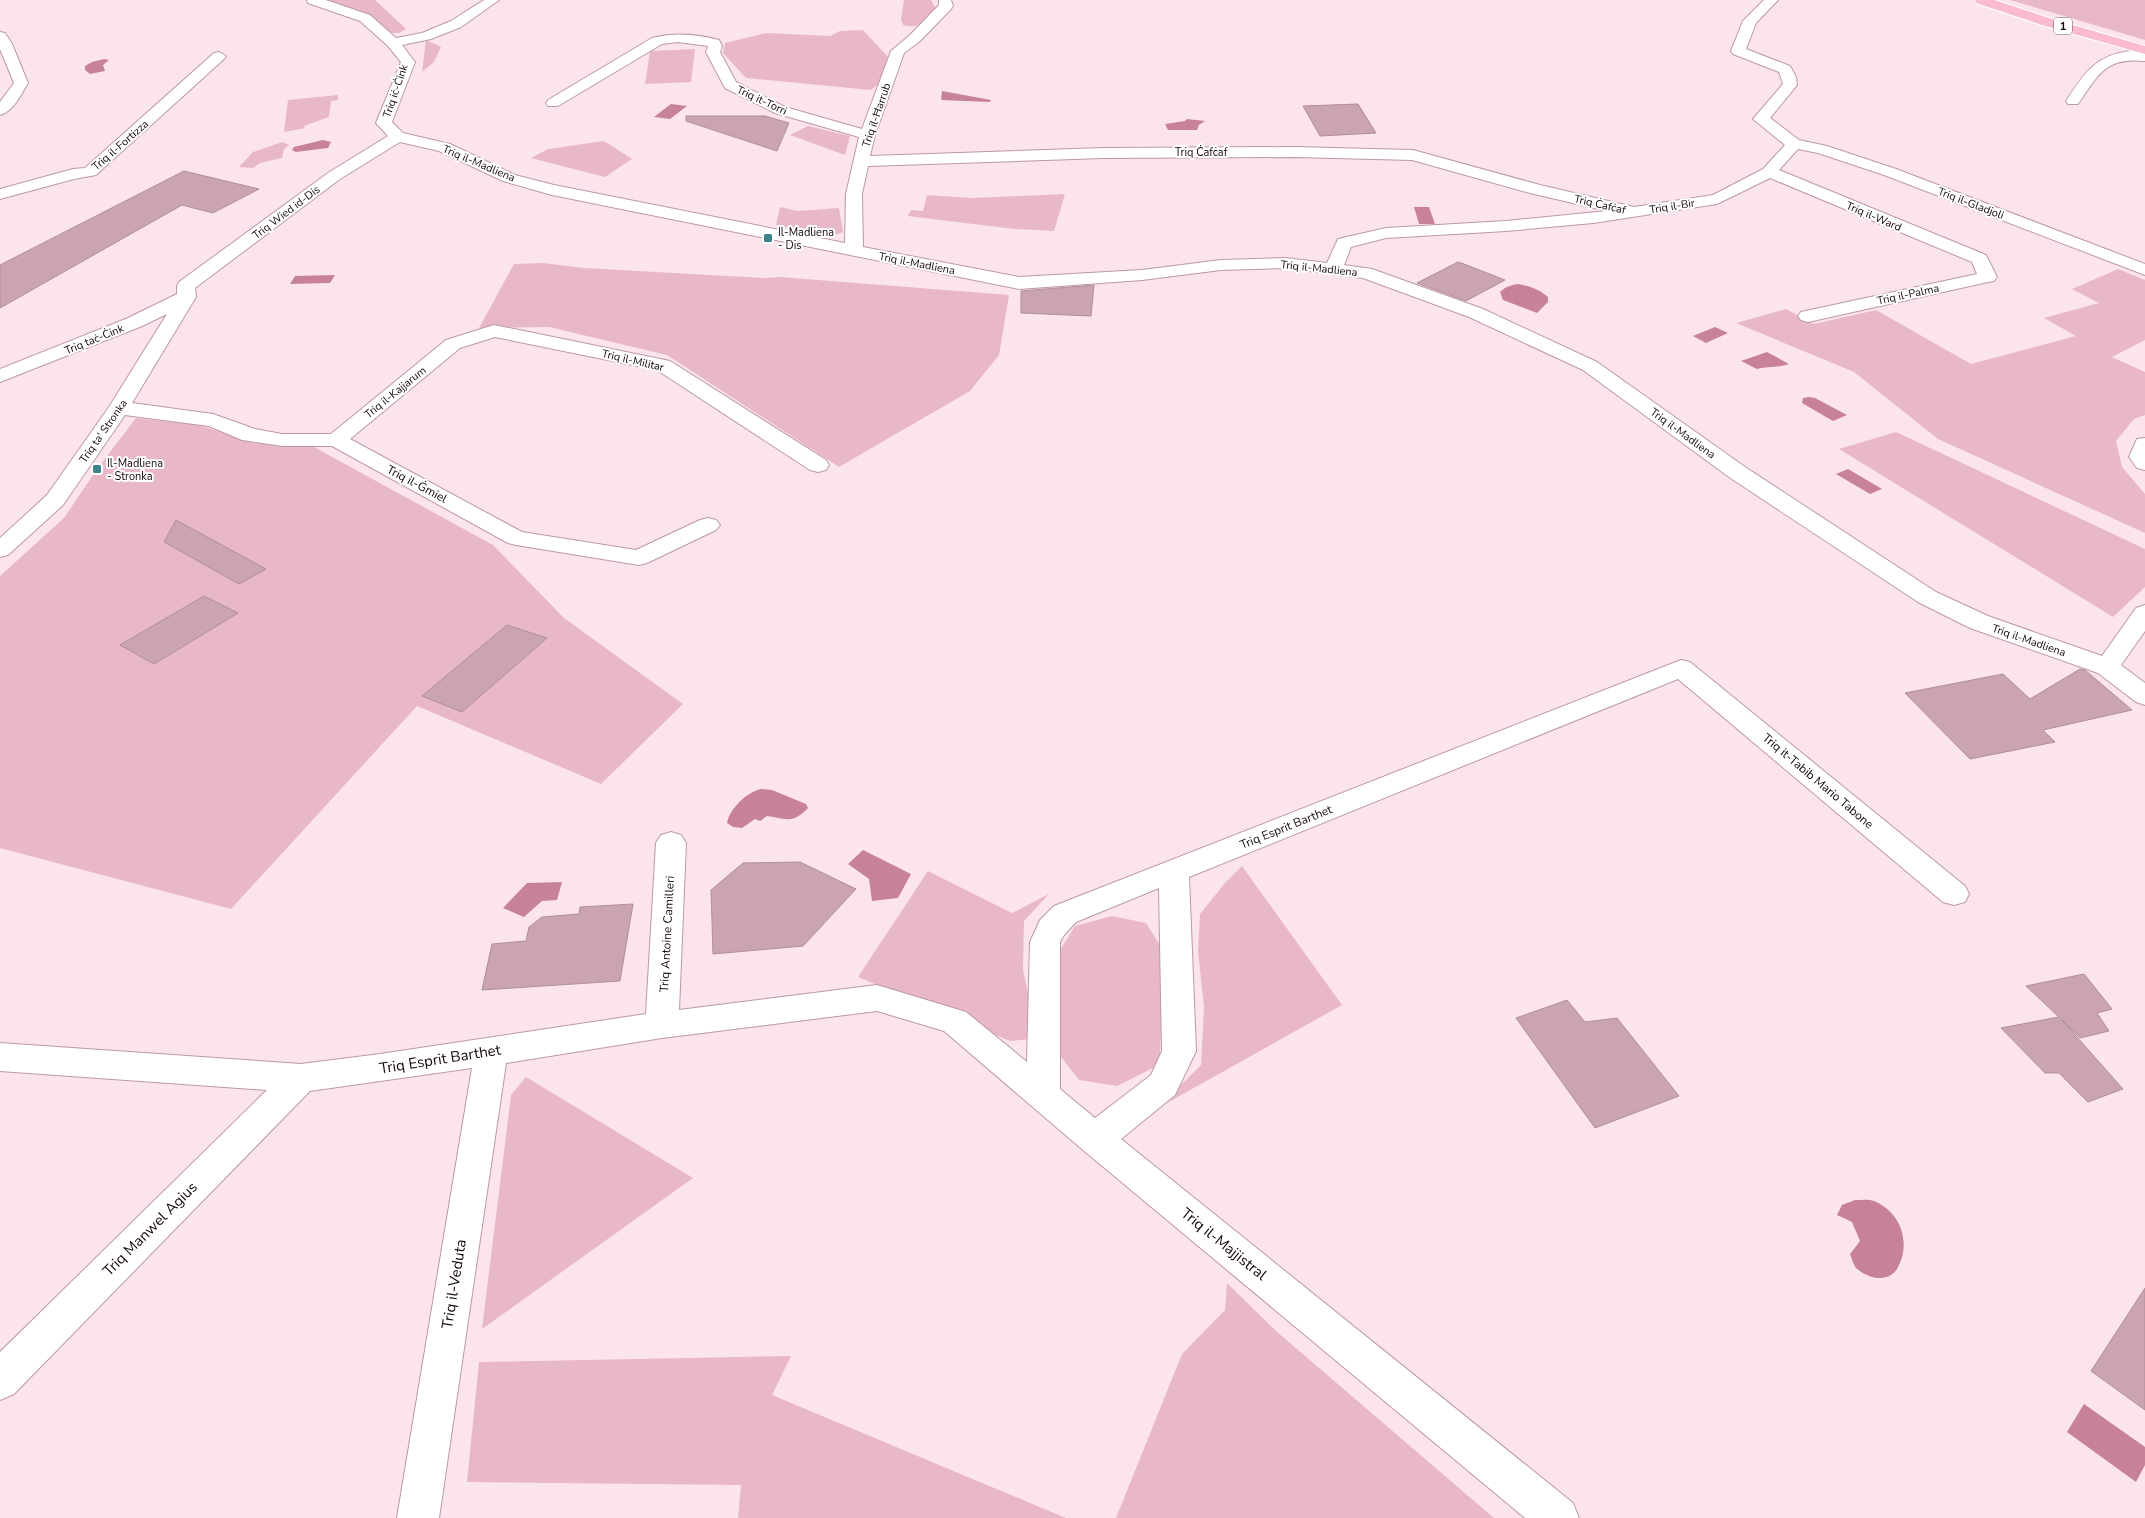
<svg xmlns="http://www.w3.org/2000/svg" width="2145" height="1518" viewBox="0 0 2145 1518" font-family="'Nunito Sans',sans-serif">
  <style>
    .green { fill: #e9b8c8 }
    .water { fill: #c8819a }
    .building { fill: #caa4b1; stroke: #b18d99 }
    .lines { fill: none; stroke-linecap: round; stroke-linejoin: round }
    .minor-casing { stroke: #bd98a4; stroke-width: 2 }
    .highway-casing { stroke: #fff; stroke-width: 2 }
    .minor { fill: #fff; fill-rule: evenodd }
    .highway { fill: #fabad0; fill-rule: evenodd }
    .poi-dot { fill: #3c838c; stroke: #fff; stroke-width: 2 }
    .labels { text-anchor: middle; stroke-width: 4; stroke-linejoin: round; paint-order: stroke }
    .shield { fill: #fff; stroke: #5b5256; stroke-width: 1 }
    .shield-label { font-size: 11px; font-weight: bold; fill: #15080d }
    .far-street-label { font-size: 11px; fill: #15080d; stroke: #fff }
    .far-poi-label { font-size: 11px; fill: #15080d; stroke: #fff; text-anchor: start }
    .street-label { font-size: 12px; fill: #15080d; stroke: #fff }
    .near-street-label { font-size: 15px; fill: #15080d; stroke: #fff }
  </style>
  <rect width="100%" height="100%" fill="#fce4ec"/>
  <!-- green -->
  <g class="green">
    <path d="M320 0H375L406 29 399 33H388Z"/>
    <path d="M904 0H931L936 9C925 20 920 30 903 25L901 19Z"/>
    <path d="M2010 0H2145V40Z"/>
    <path d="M863 30 889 58 882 81 871 90 746 78 723 53 725 43 766 33 830 36 840 31Z"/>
    <path d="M426 40 441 47 434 62 422 72Z"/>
    <path d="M695 49 691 82 645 84 650 51Z"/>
    <path d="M338 95V100L331 101 329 117 304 126 305 128 284 132 288 100Z"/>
    <path d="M808 126 850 136 845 155 790 135Z"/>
    <path d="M604 141 632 159 605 177 531 158 548 149Z"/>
    <path d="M282 142 289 145 284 149 282 158 260 163 253 168 239 167 253 152Z"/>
    <path d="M1065 194 1054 231 1014 229 908 216 911 210 923 211 927 195 973 198Z"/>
    <path d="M780 207 797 211 839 208 843 232 832 236 776 225Z"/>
    <path d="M543 263 584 268 766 278 780 277 1009 295 999 355 970 391 839 467 667 355 549 327 479 328 514 264Z"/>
    <path d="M2118 269 2145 280V340L2112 357 2145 372V415L2134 419 2116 441 2122 467 2145 494V533L1938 439 1854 372 1736 323 1786 309 1814 324 1876 310 1971 364 2076 336 2044 318 2099 303 2072 289Z"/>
    <path d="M136 418 199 425 254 443 314 447 493 545 564 618 683 704 601 784 417 706 231 909 0 848V576L64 518 97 469Z"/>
    <path d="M1896 432 2145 549V587L2113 617 1839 449Z"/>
    <path d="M1242 866 1342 1005 1158 1108 1201 1065 1204 1007 1198 951 1200 914 1225 883Z"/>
    <path d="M928 871 1012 913 1049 894 1024 921 1023 969 1034 1024 1030 1039 1010 1041 858 977Z"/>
    <path d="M1112 916 1146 923 1163 950 1160 1056 1153 1068 1117 1086 1079 1080 1058 1053 1059 952 1075 926Z"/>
    <path d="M526 1077 693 1178 482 1329 511 1095Z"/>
    <path d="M1227 1283 1276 1331 1494 1518H1116L1182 1354 1225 1310Z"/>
    <path d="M791 1356 772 1395 1066 1518H738L741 1485 467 1482 479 1362Z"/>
  </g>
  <!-- water -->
  <g class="water">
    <path d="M104 59 109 60 103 65 105 71 90 74 85 70V66L92 62Z"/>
    <path d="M942 91 991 100 990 102 941 100Z"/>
    <path d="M671 104 687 106 670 119 654 117Z"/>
    <path d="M1187 119 1205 121 1199 125 1197 130H1168L1165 124 1185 121Z"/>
    <path d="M323 140 331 142 328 148 296 152 292 150 294 147Z"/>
    <path d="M1414 207H1429L1435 224H1419Z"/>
    <path d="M335 275 330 283 290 284 295 276Z"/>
    <path d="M1518 284C1530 286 1539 289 1548 297V302L1537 313 1503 300 1500 292C1505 287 1511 285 1518 284Z"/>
    <path d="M1715 327 1728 333 1706 343 1693 336Z"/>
    <path d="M1767 352 1789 364C1778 368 1768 366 1757 369L1741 361Z"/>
    <path d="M1809 397 1815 398 1847 415 1833 421 1802 403 1803 398Z"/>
    <path d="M1848 469 1882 489 1870 494 1836 474Z"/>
    <path d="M761 789 772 790 806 804 808 808C793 824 786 819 767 816L760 821 755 819 742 828 733 827 727 823C730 808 747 792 761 789Z"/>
    <path d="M863 850 911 874 898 898 872 901 869 879 848 864Z"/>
    <path d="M562 882 557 900 542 901 524 917 503 908 527 883Z"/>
    <path d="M1855 1200C1861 1200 1869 1199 1874 1201 1901 1212 1912 1244 1897 1269 1887 1284 1867 1278 1856 1268 1853 1264 1852 1259 1850 1254L1860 1241 1852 1222 1837 1215 1842 1205Z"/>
    <path d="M2084 1404 2145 1447V1465L2136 1482 2067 1432Z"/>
  </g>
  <!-- building -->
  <g class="building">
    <path d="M1358 104 1376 133 1320 136 1303 106Z"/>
    <path d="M686 116H765L789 123 777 151 686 121Z"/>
    <path d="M184 171 259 189 213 213 182 205 0 308V265Z"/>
    <path d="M1458 262 1464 264 1505 280 1466 301 1417 283Z"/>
    <path d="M1094 285 1091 316 1021 313V291Z"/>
    <path d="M176 520 266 569 239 584 164 542Z"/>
    <path d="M204 596 238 613 154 664 120 645Z"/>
    <path d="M507 625 547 638 462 712 422 696Z"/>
    <path d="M2080 669 2085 670 2132 710 2043 730 2055 742 1970 759 1905 693 2003 674 2030 699Z"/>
    <path d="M800 862 856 889 803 946 713 954 711 890 743 863Z"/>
    <path d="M633 904 620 981 482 990 492 944 526 941 529 927 542 917 579 914 580 907Z"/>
    <path d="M2084 974 2112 1009 2097 1013 2109 1031 2080 1038 2061 1019 2123 1089 2088 1102 2059 1073H2045L2001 1028 2059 1017 2026 986Z"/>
    <path d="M1567 1000 1585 1022 1617 1018 1679 1096 1595 1128 1516 1018Z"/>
    <path d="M2145 1288V1410L2091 1371Z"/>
  </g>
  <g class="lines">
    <defs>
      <g id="minor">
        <path d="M307 0H326L370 15 396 38 422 33 451 21 484 0H499L461 27 431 39 402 45 415 62 392 122 403 133 450 144 515 175 554 185 845 243 846 194 859 137 775 113 725 88 706 52 708 46 678 42 662 44 558 106H548L546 103 548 100 652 38C675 32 696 34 719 40L722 46 720 52 736 82 785 107 862 129 891 51 910 35 939 5V0H951L953 6 951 9 920 41 904 53 875 135 870 156 1103 148 1295 147 1413 150 1540 185 1634 207 1713 195 1763 169 1785 145 1753 119 1783 84 1779 72 1733 54 1731 51 1743 21 1764 0H1778L1756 23 1746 49 1790 66 1796 77 1797 85 1770 118 1799 140 1827 146 1896 169 2145 264V275L1884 175 1818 153 1798 149 1779 170 1986 255 1997 277 1994 281 1988 282 1808 322 1801 320 1798 316 1801 312 1977 274 1972 262 1770 178 1717 204 1593 223 1506 231 1386 238 1351 247 1344 265 1372 269 1483 309 1597 362 1745 467 1936 592 1988 616 2102 656 2136 608 2145 605V631L2121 665 2145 683V705L2136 702 2098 673 1970 628 1918 602 1729 477 1583 370 1469 317 1363 278 1285 268 1221 270 1142 280 1019 289 552 195 503 181 439 151 400 142 340 179 195 288 196 297 132 403 213 414 255 429 282 434H331L446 340 494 325 670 361 826 460 829 465 826 470 818 472 810 470 657 370 495 337 460 348 350 439 522 532 636 550 700 520 708 518 716 520 720 525 716 530 647 563 639 565 516 545 508 543 332 446H282L242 440 209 426 125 415 63 505 8 555 0 557V538L47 495 109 407 167 314 142 326 0 382V369L128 318 177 294V286L179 282 328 173 388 136 376 123 401 62 388 46 360 21 308 3ZM1295 157 1412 160 1530 193 1607 211 1506 221 1386 228 1338 239 1327 263 1285 258 1221 260 1142 270 1019 277 863 247 862 194 868 166 1103 158Z"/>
        <path d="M0 32 5 33 12 44 28 83C21 94 14 111 0 115V102L14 83 0 49Z"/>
        <path d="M2130 51 2145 53V61C2105 57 2099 74 2078 104H2068L2066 101C2084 74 2095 55 2130 51Z"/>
        <path d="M219 52 226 56 224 59 96 175 74 179 0 199V189L73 169 85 168 214 53Z"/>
        <path d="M2145 438V470L2137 468 2129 457 2137 439Z"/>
        <path d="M1681 660 1690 662 1965 886 1969 894 1965 902 1954 905 1943 902 1678 679 1189 877 1196 1051 1175 1095 1121 1139 1573 1503 1579 1518H1525L1083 1150 944 1031 877 1011 662 1038 506 1063 439 1518H397L472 1068 310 1091 14 1394 0 1400V1352L267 1090 0 1071V1043L301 1064 380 1054 646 1014 656 843 661 835 671 832 681 835 686 843 679 1010 877 985 966 1012 1027 1062 1030 942 1040 920 1054 906ZM1159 888 1162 1051 1151 1075 1095 1118 1060 1089V942L1064 935 1076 922Z"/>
      </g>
      <path id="highway" d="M1975 0H1994L2052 19 2145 46V54L2042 25 1976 3Z"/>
    </defs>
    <!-- minor casing -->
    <use href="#minor" class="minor-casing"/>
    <!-- highway casing -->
    <use href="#highway" class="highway-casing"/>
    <!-- minor -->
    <use href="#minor" class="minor"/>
    <!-- highway -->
    <use href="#highway" class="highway"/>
  </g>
  <!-- markers -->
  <g class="poi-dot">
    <rect x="763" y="233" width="10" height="10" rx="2.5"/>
    <rect x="92" y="464" width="10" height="10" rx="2.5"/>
  </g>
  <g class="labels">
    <!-- shield labels -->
    <rect class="shield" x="2054" y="17.5" width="18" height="17" rx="4"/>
    <g class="shield-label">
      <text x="2063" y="30">1</text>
    </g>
    <!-- far-street labels -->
    <g class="far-street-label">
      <text transform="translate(395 91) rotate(-71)" y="4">Triq iċ-Ċink</text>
      <text transform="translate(762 100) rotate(25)" y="4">Triq it-Torri</text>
      <text transform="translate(876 115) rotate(-71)" y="4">Triq il-Ħarrub</text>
      <text transform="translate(120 145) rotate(-41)" y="4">Triq il-Fortizza</text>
      <text x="1201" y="156">Triq Ċafċaf</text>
      <text transform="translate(479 163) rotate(23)" y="4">Triq il-Madliena</text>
      <text transform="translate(1971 203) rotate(21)" y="4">Triq il-Gladjoli</text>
      <text transform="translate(1600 204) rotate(13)" y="4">Triq Ċafċaf</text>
      <text transform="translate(1672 206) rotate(-9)" y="4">Triq il-Bir</text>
      <text transform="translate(286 212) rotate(-37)" y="4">Triq Wied id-Dis</text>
      <text transform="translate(1874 216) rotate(23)" y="4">Triq il-Ward</text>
      <text transform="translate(917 263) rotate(11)" y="4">Triq il-Madliena</text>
      <text transform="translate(1319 268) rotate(6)" y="4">Triq il-Madliena</text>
      <text transform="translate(1908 294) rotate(-12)" y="4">Triq il-Palma</text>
      <text transform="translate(94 339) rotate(-22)" y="4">Triq taċ-Ċink</text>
      <text transform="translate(633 360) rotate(13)" y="4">Triq il-Militar</text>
      <text transform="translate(395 392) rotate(-39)" y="4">Triq il-Kajjarum</text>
      <text transform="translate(103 431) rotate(-55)" y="4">Triq ta' Stronka</text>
      <text transform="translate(1683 433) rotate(36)" y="4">Triq il-Madliena</text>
      <text transform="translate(2029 640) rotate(19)" y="4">Triq il-Madliena</text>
    </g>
    <!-- far-poi labels -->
    <g class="far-poi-label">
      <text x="778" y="236">Il-Madliena<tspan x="778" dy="13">- Dis</tspan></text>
      <text x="107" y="467">Il-Madliena<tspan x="107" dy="13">- Stronka</tspan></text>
    </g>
    <!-- street labels -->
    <g class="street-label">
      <text transform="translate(417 484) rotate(28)" y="4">Triq il-Ġmiel</text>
      <text transform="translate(1818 781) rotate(40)" y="4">Triq it-Tabib Mario Tabone</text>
      <text transform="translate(1286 827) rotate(-22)" y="4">Triq Esprit Barthet</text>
      <text transform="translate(667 934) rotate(-87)" y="4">Triq Antoine Camilleri</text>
    </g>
    <!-- near-street labels -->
    <g class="near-street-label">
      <text transform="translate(440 1059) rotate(-9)" y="5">Triq Esprit Barthet</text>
      <text transform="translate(150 1229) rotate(-45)" y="5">Triq Manwel Agius</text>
      <text transform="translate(1224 1244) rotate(39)" y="5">Triq il-Majjistral</text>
      <text transform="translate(454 1284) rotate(-81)" y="5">Triq il-Veduta</text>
    </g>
  </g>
</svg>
